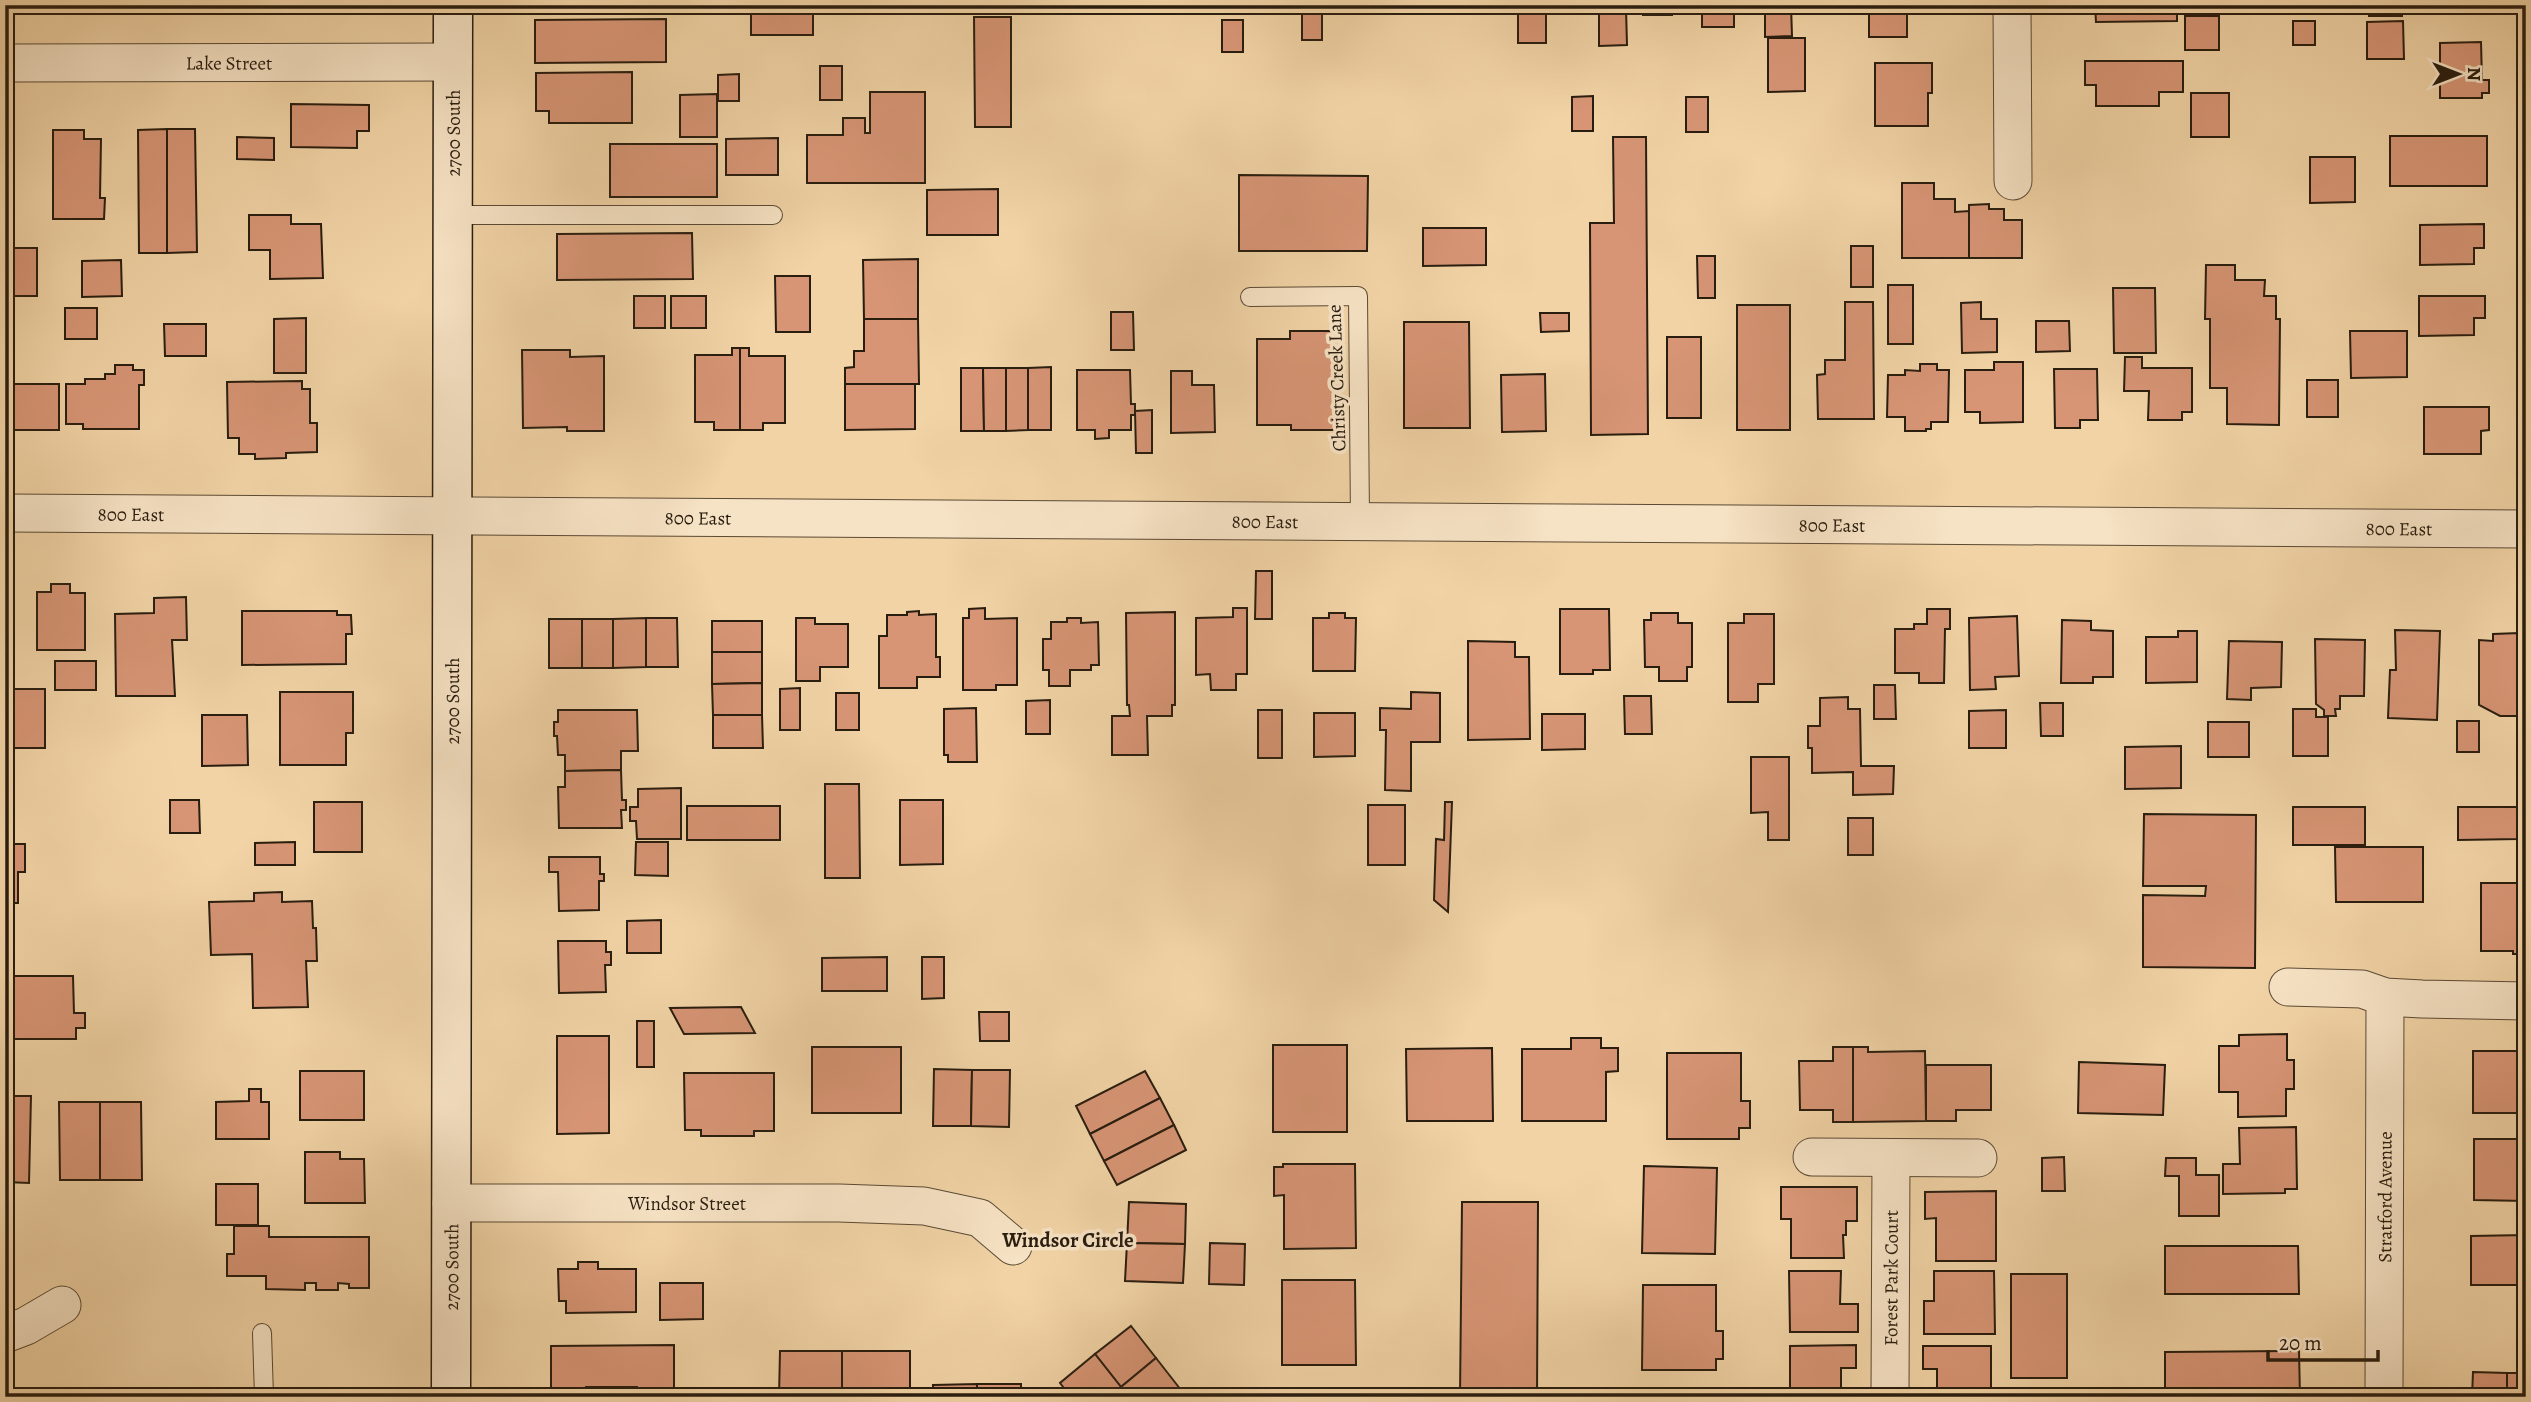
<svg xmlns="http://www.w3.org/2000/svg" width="2531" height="1402" viewBox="0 0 2531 1402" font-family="Alegreya,serif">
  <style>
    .building { fill: #d79575; stroke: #291d0f; stroke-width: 2 }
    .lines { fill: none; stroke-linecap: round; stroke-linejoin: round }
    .lane-casing { stroke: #5b4a34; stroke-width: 20 }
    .street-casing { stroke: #5b4a34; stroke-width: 39 }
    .secondary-casing { stroke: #291d0f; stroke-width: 41 }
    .lane { stroke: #f6e2c4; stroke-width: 18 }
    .street { stroke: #f6e2c4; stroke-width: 37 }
    .secondary { stroke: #f6e2c4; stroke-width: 38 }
    .labels { text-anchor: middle; stroke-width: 7; stroke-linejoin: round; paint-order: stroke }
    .street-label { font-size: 19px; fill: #291d0f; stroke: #f6e2c4 }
    .neighbourhood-label { font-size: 21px; font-weight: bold; fill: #291d0f; stroke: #f6e2c4 }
  </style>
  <rect width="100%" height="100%" fill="#f1d3a5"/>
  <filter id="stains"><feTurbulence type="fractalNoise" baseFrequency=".00286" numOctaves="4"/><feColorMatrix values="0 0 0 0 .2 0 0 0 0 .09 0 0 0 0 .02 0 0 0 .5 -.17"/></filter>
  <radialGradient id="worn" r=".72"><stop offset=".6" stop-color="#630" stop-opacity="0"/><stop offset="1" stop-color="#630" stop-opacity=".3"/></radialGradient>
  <!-- building -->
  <g class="building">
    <rect x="751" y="5" width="62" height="30"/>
    <path d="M909 5V10H881V6H873Z"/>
    <rect x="1302" y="5" width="20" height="35"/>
    <rect x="1404" y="5" width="24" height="8"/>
    <rect x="1643" y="5" width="29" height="10"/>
    <path d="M1702 5H1752V12H1734V27H1702Z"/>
    <path d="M1765 5H1791L1792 36 1765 37Z"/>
    <rect x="1869" y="5" width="38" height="32"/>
    <path d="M2095 5H2177V21L2096 22Z"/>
    <rect x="2369" y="5" width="33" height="11"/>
    <path d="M1546 6V43H1518V7Z"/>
    <path d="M1599 8H1626L1627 45 1599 46Z"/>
    <rect x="2185" y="16" width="34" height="34"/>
    <path d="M974 17H1011V127H975Z"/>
    <path d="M666 19V62L535 63V20Z"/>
    <rect x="1222" y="20" width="21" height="32"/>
    <rect x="2293" y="21" width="22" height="24"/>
    <path d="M2403 21 2404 59H2367V22Z"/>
    <path d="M1768 38H1805V91L1768 92Z"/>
    <path d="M2481 42 2482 80H2489V93H2482V98H2440V43Z"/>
    <path d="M2085 61H2183V92H2159V106H2096V85H2085Z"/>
    <path d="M1875 63H1932V93H1928V126H1875Z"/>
    <rect x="820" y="66" width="22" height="34"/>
    <path d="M632 72V123H549V111H536V73Z"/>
    <path d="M739 74V101H718V75Z"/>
    <path d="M870 92H925V183H807V135H843V118H865V133H870Z"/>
    <rect x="2191" y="93" width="38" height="44"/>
    <path d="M717 94V137H680V95Z"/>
    <path d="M1593 96V131H1572V97Z"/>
    <rect x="1686" y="97" width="22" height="35"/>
    <path d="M291 104 369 105V131H357V148L291 147Z"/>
    <path d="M167 129H195L197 252 167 253Z"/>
    <path d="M167 129V253H139L138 130Z"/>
    <path d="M53 130H84V139H101L100 198H105L104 219H53Z"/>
    <rect x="2390" y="136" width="97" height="50"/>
    <path d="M237 137 274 138V160L237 159Z"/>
    <path d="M1613 137H1646L1648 434 1591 435 1590 223H1614Z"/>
    <path d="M778 138V175H726V139Z"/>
    <rect x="610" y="144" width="107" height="53"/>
    <path d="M2310 157H2355V202L2310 203Z"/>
    <path d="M1239 175 1368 176 1367 251H1239Z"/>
    <path d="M1902 183H1934V199H1955V212L1969 211V258H1902Z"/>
    <path d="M998 189V235H927V190Z"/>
    <path d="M1989 204V209H2004V220H2022V258H1969V205Z"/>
    <path d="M249 215H291V224H321L323 278 270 279V250H249Z"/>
    <path d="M2484 224V248H2474V264L2420 265V225Z"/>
    <path d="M1423 228H1486V265L1423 266Z"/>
    <path d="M692 233 693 279 557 280V234Z"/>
    <rect x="1851" y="246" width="22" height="41"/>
    <rect x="11" y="248" width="26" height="48"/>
    <path d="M1697 256H1715V298H1698Z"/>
    <path d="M918 259V319H864L863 260Z"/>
    <path d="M121 260 122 296 82 297V261Z"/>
    <path d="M2206 265H2235V280H2265L2264 296H2276V319H2280L2279 425 2227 424V388H2210V319H2205Z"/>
    <path d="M775 276H810V332H776Z"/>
    <rect x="1888" y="285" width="25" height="59"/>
    <path d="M2113 288H2155L2156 353H2114Z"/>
    <rect x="634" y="296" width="31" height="32"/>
    <rect x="671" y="296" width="35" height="32"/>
    <path d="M2419 296H2485V318H2474V335L2419 336Z"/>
    <path d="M1845 302H1873L1874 419H1818L1817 375 1825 374V360H1845Z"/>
    <path d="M1981 302V319H1997V352L1962 353 1961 303Z"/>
    <rect x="1737" y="305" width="53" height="125"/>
    <rect x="65" y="308" width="32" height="31"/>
    <path d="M1111 312H1133L1134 350H1111Z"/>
    <path d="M1540 313H1569V331L1541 332Z"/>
    <path d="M306 318V373H274V319Z"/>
    <path d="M864 319H918L919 384H845V368L854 367V351H864Z"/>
    <path d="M2036 321H2069L2070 351 2036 352Z"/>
    <path d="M1404 322H1469L1470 428H1404Z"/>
    <path d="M164 324H206V356H165Z"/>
    <path d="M5 331 6 384H59V430H5Z"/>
    <path d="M1290 331H1335L1334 430H1291V425H1257V339H1290Z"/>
    <path d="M2350 331H2407V377L2351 378Z"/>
    <rect x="1667" y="337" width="34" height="81"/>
    <path d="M732 348H740V430H714V422H695V355H732Z"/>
    <path d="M740 348H749V356H785V423H763V430H740Z"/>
    <path d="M522 350H570V357L604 356V431H567V427L523 428Z"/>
    <path d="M2125 357H2142V368H2192V412H2182V420H2148L2149 391H2124Z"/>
    <path d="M1994 362H2023V422L1980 423V412H1965V370H1994Z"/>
    <path d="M1920 364H1937V370H1949L1948 422H1931V429H1926V431H1905V417H1887L1888 375H1905V370L1920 371Z"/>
    <path d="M115 365H133V370H144V385H139V429H83V424H66V384H85V379H105V374H115Z"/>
    <path d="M1051 367V430H1028V368Z"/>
    <path d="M961 368H983L984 431H961Z"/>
    <path d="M983 368H1006V431H984Z"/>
    <path d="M1006 368H1028V430L1006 431Z"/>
    <path d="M2054 369H2097L2098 420H2080V428H2055Z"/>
    <path d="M1077 370H1130L1131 404H1135V415H1131V430H1109V438L1095 439V430H1077Z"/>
    <path d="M1171 371H1192V385H1214L1215 432 1171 433Z"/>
    <path d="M1545 374 1546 431 1502 432 1501 375Z"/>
    <rect x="2307" y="380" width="31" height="37"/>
    <path d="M302 381V389H310V423H317V452L286 453V458L255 459V454H239V438H228L227 382Z"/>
    <path d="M845 384H915V429L845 430Z"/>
    <path d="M2424 407H2489V430L2481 431V454H2424Z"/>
    <path d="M1152 410V453H1136L1135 411Z"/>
    <path d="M1256 571H1272V619H1255Z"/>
    <path d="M51 584H70V593H85V650H37V592H51Z"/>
    <path d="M186 597 187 640H172L175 696H116L115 614 154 613V598Z"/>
    <path d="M985 608V619L1017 618V685H996V690H963V618H969V609Z"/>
    <path d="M1233 608H1247V674H1236V690H1211L1210 674 1196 675V618L1233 617Z"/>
    <path d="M1560 609H1609L1610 670H1593V674H1560Z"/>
    <path d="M1927 609H1950V629H1945L1944 683H1919V673H1895V629H1914V624H1927Z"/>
    <path d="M242 611H337V615H351L352 634H346V664L242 665Z"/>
    <path d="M919 611V615L936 614V657H940V677H917V688H879V636H887V615H907V612Z"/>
    <path d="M1175 612V705H1172V716H1147L1148 755H1112V716H1130L1129 705H1127L1126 613Z"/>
    <path d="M1329 613H1345V618H1356L1355 671H1313V618H1329Z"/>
    <path d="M1651 613H1678V623H1692V667H1687V681H1659V667H1645L1644 620H1651Z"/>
    <path d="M1744 614H1774V684H1758V702H1728V623H1744Z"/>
    <path d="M2017 616 2019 676 1995 677 1996 689 1970 690 1969 618Z"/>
    <path d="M646 618H677L678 667H646Z"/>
    <path d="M646 618V667L613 668V619Z"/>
    <path d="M796 618H815V624H848V667H820V681H796Z"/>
    <path d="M1067 618H1081V623L1098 622 1099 665H1091V670H1070V686H1049V670H1043V639H1051V622H1067Z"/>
    <rect x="549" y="619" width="33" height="49"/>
    <rect x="582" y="619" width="31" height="49"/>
    <path d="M2062 620 2091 621V630L2113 631V677H2093V683H2061Z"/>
    <rect x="712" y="621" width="50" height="31"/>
    <path d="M2395 630 2440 631 2437 720 2388 718 2390 670H2396Z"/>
    <path d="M2178 631H2197V682L2146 683V637H2178Z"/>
    <path d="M2519 633V639H2526V716H2500L2479 705V640L2493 641V634Z"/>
    <path d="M2315 639 2365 640 2364 696H2340V709H2335L2336 716H2324V710L2316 704Z"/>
    <path d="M1468 641 1515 642V657H1529L1530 739 1468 740Z"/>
    <path d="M2229 641 2282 642 2281 687 2251 688V700L2227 699Z"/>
    <path d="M712 652H762V683L712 684Z"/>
    <rect x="55" y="661" width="41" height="29"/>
    <path d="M762 683V715H713L712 684Z"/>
    <path d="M1874 685H1895L1896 719H1874Z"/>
    <path d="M800 688V730H780V689Z"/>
    <rect x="14" y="689" width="31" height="59"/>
    <path d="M280 692H353V733H346V765H280Z"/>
    <path d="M1411 692 1440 693V742H1411V791L1385 790 1386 730H1380V708L1411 709Z"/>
    <rect x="836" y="693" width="23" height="37"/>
    <path d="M1624 696H1651L1652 734H1625Z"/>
    <path d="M1848 697V709H1860L1861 766H1894L1893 794 1853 795V772L1812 773V748H1808V726H1820V698Z"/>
    <path d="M1050 700V734H1026V701Z"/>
    <path d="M2040 703H2063V736H2041Z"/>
    <path d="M976 708 977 762H948V755H944V709Z"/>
    <path d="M2293 709H2316V717H2328V756H2293Z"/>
    <path d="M558 710H637L638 751H621V770L565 771V755H558L557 736H554V722H558Z"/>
    <rect x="1258" y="710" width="24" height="48"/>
    <path d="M2006 710V748H1969V711Z"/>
    <path d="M1314 713H1355V756L1314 757Z"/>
    <path d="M1542 714H1585V749L1542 750Z"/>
    <path d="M202 715H247L248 765 202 766Z"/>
    <path d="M713 715H762L763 748H713Z"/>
    <rect x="2457" y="721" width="22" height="31"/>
    <rect x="2208" y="722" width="41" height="35"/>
    <path d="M2181 746V788L2125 789V747Z"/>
    <path d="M1751 757H1789V840H1768V812L1751 813Z"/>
    <path d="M621 770 622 800H626V810H621L622 828H559L558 787H565V771Z"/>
    <rect x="5" y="779" width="7" height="30"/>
    <path d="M825 784H859L860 878H825Z"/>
    <path d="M681 788V839H637L636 821H630V807H638V789Z"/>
    <path d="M170 800H199L200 833H170Z"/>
    <path d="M900 800H943V864L900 865Z"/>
    <rect x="314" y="802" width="48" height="50"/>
    <path d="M1445 802H1452L1448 912 1434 900 1436 839 1444 840Z"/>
    <rect x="1368" y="805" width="37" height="60"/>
    <rect x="687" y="806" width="93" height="34"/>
    <rect x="2293" y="807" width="72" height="38"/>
    <path d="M2458 807H2519V839L2458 840Z"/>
    <path d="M2144 814 2256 815 2255 968 2143 967V895L2205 896 2206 886H2143Z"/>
    <rect x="1848" y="818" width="25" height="37"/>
    <path d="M5 838H12V844H25V872H18V903H5Z"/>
    <path d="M295 842V865H255V843Z"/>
    <path d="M636 842H668V876L635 875Z"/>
    <path d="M2335 847H2423V902H2336Z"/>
    <path d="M549 857H600V874H604V881H599V910L559 911 558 872H549Z"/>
    <path d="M2481 883H2526V954H2513V951H2481Z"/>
    <path d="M282 892V902L312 901 313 928H316L317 961H306L308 1007 253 1008 252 954 211 955 209 902 254 901V893Z"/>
    <path d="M661 920V953H627V921Z"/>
    <path d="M558 941H606V952H611V965H605L606 992 559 993Z"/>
    <path d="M887 957V991H822V958Z"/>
    <path d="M922 957H944V998L922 999Z"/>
    <path d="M14 976H73L74 1013H85V1028H76V1039H14Z"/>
    <path d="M741 1007 755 1033 684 1034 670 1008Z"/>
    <path d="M979 1012H1009V1041H980Z"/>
    <rect x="637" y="1021" width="17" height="46"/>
    <path d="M2287 1034V1060H2294V1089H2286V1116L2238 1117V1092H2219V1046H2239V1035Z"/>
    <path d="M557 1036H609V1133L557 1134Z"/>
    <path d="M1571 1038H1601V1048H1618V1071L1606 1072V1121H1522V1049H1571Z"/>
    <rect x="1273" y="1045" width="74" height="87"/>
    <rect x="812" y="1047" width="89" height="66"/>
    <path d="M1833 1047H1853V1122H1833V1110H1800L1799 1061H1833Z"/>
    <path d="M1853 1047H1868V1052L1925 1051 1926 1121 1853 1122Z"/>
    <path d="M1492 1048 1493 1121H1407L1406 1049Z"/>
    <rect x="2473" y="1051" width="53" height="62"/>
    <path d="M1667 1053H1741V1101H1750V1128H1739V1139H1667Z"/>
    <path d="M2079 1062 2165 1065 2163 1115 2078 1113Z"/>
    <path d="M1926 1065H1991V1110H1956V1121H1926Z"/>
    <path d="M934 1069 972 1070 971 1126H933Z"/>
    <path d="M972 1070H1010L1009 1127 971 1126Z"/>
    <rect x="300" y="1071" width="64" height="49"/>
    <path d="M1145 1071 1160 1098 1090 1134 1076 1106Z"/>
    <path d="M684 1073H774V1131H754V1136H701V1130H685Z"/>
    <path d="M249 1089H261V1102H269V1139H216V1102L249 1101Z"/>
    <path d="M5 1096H31L29 1183 5 1182Z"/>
    <path d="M1160 1098 1174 1125 1104 1161 1090 1134Z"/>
    <path d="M59 1102H100V1180H60Z"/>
    <path d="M100 1102H141L142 1180H100Z"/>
    <path d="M1174 1125 1186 1150 1117 1185 1104 1161Z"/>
    <path d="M2296 1127 2297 1189H2285V1193L2223 1194V1164H2240L2239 1128Z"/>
    <path d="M2474 1139H2526V1201L2474 1200Z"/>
    <path d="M305 1152H340V1159H364L365 1203H305Z"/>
    <path d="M2064 1157 2065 1191H2042V1158Z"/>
    <path d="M2166 1158H2196V1175H2219V1216H2179V1176H2165Z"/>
    <path d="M1283 1164H1355L1356 1248 1284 1249V1195L1274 1196V1167H1283Z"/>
    <path d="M1644 1166 1717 1168 1715 1254 1642 1253Z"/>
    <rect x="216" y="1184" width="42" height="41"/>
    <path d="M1781 1187H1857V1221H1846V1235H1843L1844 1258H1791V1219H1781Z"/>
    <path d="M1996 1191V1261H1936V1218L1925 1219V1192Z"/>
    <path d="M1129 1202 1186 1204 1185 1244 1127 1243Z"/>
    <path d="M1462 1202H1538L1537 1397H1460Z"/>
    <path d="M234 1226H269V1237H369V1288H349V1284L338 1283V1290H316V1283H305V1290L266 1289V1276H227V1254H234Z"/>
    <path d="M2526 1235V1285H2471V1236Z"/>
    <path d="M1127 1243 1185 1244 1183 1283 1125 1281Z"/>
    <path d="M1210 1243 1245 1244 1244 1285 1209 1284Z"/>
    <path d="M2165 1246H2298L2299 1294H2165Z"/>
    <path d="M578 1262H598V1269H636V1312L566 1313V1301H559L558 1269H578Z"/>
    <path d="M1789 1271H1841L1840 1304H1858V1332H1790Z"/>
    <path d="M1934 1271H1994L1995 1334H1924V1301H1934Z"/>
    <rect x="2011" y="1274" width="56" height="104"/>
    <path d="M1282 1280H1355L1356 1365H1282Z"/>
    <path d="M660 1283H703V1319L660 1320Z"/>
    <path d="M1643 1285H1716V1331H1723V1359H1716V1370H1642Z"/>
    <path d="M1131 1326 1156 1358 1121 1387 1095 1354Z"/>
    <path d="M674 1345V1392H637V1387H586V1393H551V1346Z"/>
    <path d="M1856 1345V1368H1841V1397H1790V1346Z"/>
    <path d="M1923 1346H1991V1397H1937V1369H1923Z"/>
    <path d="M780 1351H842V1397H779Z"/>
    <rect x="842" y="1351" width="68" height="46"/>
    <path d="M2299 1351 2300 1397H2165V1352Z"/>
    <path d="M1095 1354 1121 1387 1109 1397H1071L1060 1383Z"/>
    <path d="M1156 1358 1181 1390 1173 1397H1129L1121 1387Z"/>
    <path d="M2473 1372 2507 1373V1397H2472Z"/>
    <rect x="2507" y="1373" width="19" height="24"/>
    <rect x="977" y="1384" width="44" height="13"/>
    <path d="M977 1384V1397H933V1385Z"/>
    <path d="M1121 1387 1129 1397H1109Z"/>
  </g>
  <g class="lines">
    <defs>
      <g id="lane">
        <path d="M453 215H773"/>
        <path d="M1250 297 1358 296 1360 521"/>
        <path d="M262 1333 264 1397"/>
      </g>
      <g id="street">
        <path d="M2012 5 2013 181"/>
        <path id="s1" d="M5 63 453 62"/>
        <path id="s2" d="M5 513 2526 529"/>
        <path d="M2288 987 2362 989 2385 997 2422 999 2526 1001"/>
        <path d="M1812 1157 1978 1158"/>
        <path id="s3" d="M451 1203H839L924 1206 980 1218 1013 1246"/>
        <path d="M5 1334 26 1326 62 1305"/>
        <path id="s4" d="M1890 1397 1891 1158"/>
        <path id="s5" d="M2384 1397 2385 997"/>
      </g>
      <g id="secondary">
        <path id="s6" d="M451 1397 453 5"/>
      </g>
    </defs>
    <!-- lane casing -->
    <use href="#lane" class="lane-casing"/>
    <!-- street casing -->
    <use href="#street" class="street-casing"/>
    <!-- secondary casing -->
    <use href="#secondary" class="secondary-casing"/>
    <!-- lane -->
    <use href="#lane" class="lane"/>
    <!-- street -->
    <use href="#street" class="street"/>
    <!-- secondary -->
    <use href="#secondary" class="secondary"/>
  </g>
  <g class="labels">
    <!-- street labels -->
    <g class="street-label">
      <text dy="7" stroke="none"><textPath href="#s1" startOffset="224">Lake Street</textPath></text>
      <text dy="7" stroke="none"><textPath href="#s6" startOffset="1264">2700 South</textPath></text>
      <text transform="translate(1336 378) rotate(-92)" y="7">Christy Creek Lane</text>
      <text dy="7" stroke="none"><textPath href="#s2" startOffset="126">800 East</textPath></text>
      <text dy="7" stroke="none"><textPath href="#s2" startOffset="693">800 East</textPath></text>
      <text dy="7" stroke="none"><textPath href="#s2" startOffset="1260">800 East</textPath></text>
      <text dy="7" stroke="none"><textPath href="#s2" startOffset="1827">800 East</textPath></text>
      <text dy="7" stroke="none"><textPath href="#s2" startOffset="2394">800 East</textPath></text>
      <text dy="7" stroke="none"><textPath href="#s6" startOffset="696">2700 South</textPath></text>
      <text dy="7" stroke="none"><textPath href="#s5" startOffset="200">Stratford Avenue</textPath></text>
      <text dy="7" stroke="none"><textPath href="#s3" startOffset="236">Windsor Street</textPath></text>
      <text dy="7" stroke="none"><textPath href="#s6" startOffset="130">2700 South</textPath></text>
      <text dy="7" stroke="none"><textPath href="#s4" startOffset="119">Forest Park Court</textPath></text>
    </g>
    <!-- neighbourhood labels -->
    <g class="neighbourhood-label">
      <text x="1068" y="1247">Windsor Circle</text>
    </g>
  </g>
  <!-- margin -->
  <rect width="2531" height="1402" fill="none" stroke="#f1d3a5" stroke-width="28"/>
  <rect x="7" y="7" width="2517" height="1388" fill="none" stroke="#291d0f" stroke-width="3.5"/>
  <rect x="14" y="14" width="2503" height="1374" fill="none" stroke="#291d0f" stroke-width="2"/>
  <!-- north arrow -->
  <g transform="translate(2458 74) rotate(90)" stroke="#f6e2c4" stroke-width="5" paint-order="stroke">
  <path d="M0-5L12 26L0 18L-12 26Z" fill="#291d0f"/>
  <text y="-10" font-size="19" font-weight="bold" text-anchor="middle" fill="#291d0f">N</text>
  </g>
  <!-- scale -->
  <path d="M2268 1350v10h110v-10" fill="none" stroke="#291d0f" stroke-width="3.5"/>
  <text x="2279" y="1350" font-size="21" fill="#291d0f" stroke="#f6e2c4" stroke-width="5" paint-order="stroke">20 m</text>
  <rect width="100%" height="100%" filter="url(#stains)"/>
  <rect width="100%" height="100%" fill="url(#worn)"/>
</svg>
